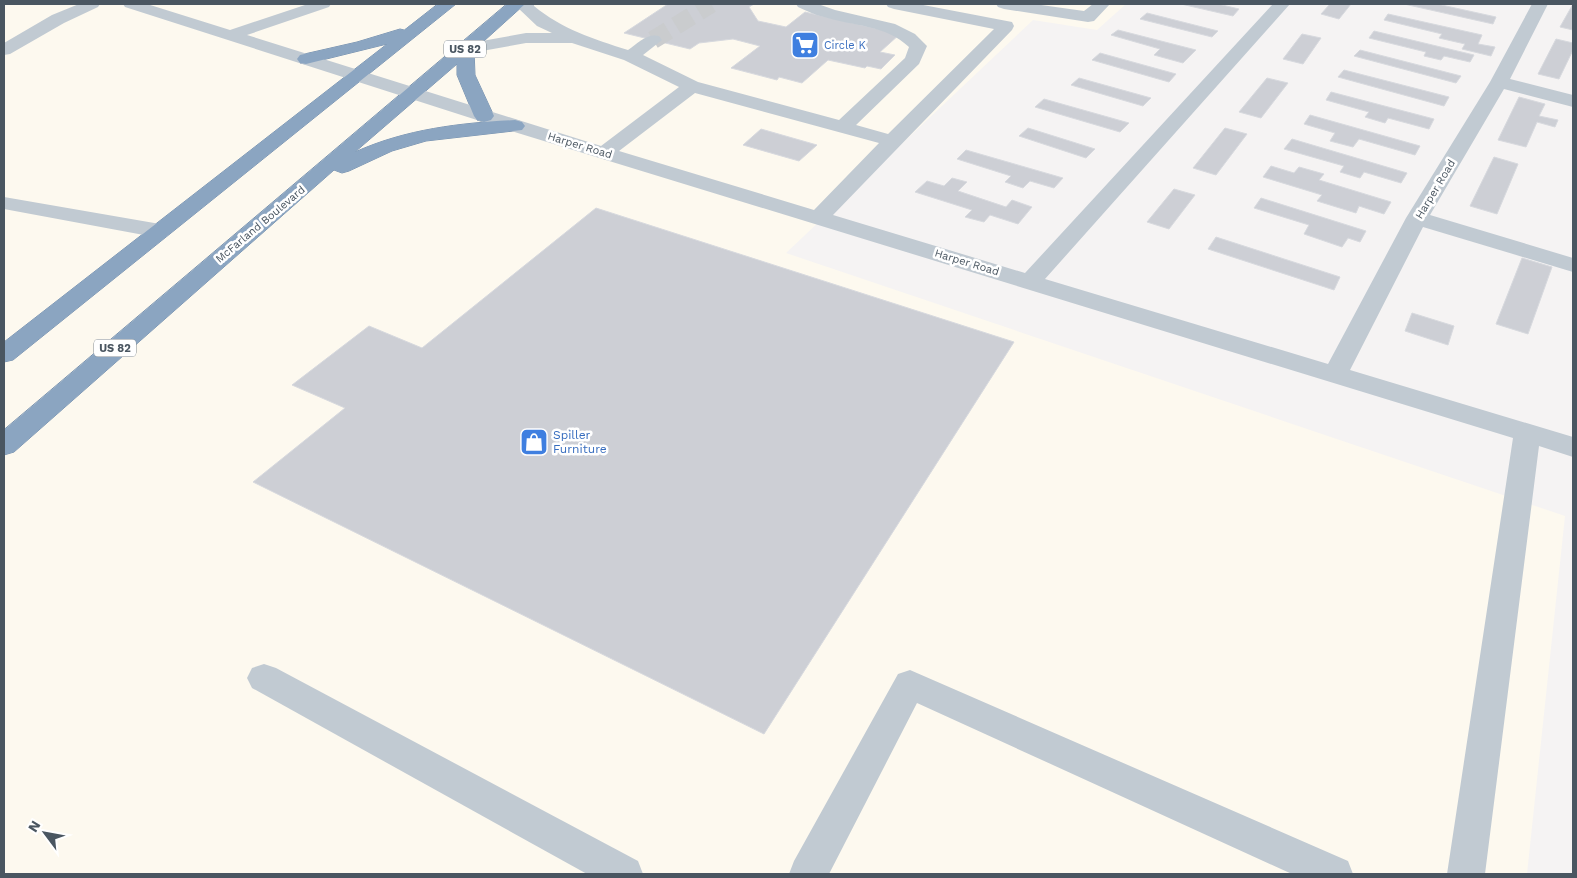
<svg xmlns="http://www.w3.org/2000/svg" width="1577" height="878" viewBox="0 0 1577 878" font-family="'Work Sans',sans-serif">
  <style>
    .commercial { fill: #fdf9ef }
    .building { fill: #cdcfd5; stroke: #d7d9de }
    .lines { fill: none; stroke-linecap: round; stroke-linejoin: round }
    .minor-tunnel { stroke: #caccce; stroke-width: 18; stroke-dasharray: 18 9; stroke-linecap: butt }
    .highway-casing { stroke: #7690ad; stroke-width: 1 }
    .minor { fill: #c1cad2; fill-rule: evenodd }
    .highway { fill: #8ba5c1; fill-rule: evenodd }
    .labels { text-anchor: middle; stroke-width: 5; stroke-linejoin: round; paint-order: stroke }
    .far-shop-label { font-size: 11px; fill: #366cbe; stroke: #fff; text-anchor: start }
    .shield { fill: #fff; stroke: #808990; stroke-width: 1 }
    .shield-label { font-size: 11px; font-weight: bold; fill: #4a5661 }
    .far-street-label { font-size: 11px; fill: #4a5661; stroke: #fff }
    .shop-label { font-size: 12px; fill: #366cbe; stroke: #fff; text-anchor: start }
  </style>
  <rect width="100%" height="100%" fill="#f5f3f3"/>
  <!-- commercial -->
  <path class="commercial" d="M4 4H1126L1097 30 1033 20 786 253 1565 516 1527 874H4Z"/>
  <!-- building -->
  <g class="building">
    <path d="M668 4H754L749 7 758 21 786 27 805 12 900 34 880 52 895 55 881 69 867 66 865 68 828 60 802 83 779 77 777 80 731 68 760 46 733 39 699 43 690 49 624 33Z"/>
    <path d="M1181 4H1218L1239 9 1233 16Z"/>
    <path d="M1330 4H1351L1339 19 1321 14Z"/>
    <path d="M1404 4H1437L1496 17 1493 24Z"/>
    <path d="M1573 4V30L1560 27Z"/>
    <path d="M1147 13 1218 31 1212 37 1140 19Z"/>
    <path d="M1388 14 1482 35 1478 44 1495 47 1491 56 1462 49 1465 44 1439 38 1442 34 1384 20Z"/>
    <path d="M1118 30 1196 50 1183 63 1154 55 1160 49 1111 35Z"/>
    <path d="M1374 31 1474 55 1470 62 1444 56 1441 60 1424 56 1426 52 1369 38Z"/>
    <path d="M1302 34 1321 38 1303 64 1283 59Z"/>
    <path d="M1556 39 1573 43V50L1559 79 1538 74Z"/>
    <path d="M1360 50 1461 76 1456 83 1354 56Z"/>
    <path d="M1100 53 1176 74 1169 82 1092 60Z"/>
    <path d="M1344 70 1449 97 1444 106 1338 77Z"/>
    <path d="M1079 78 1151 98 1143 106 1071 85Z"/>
    <path d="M1267 78 1288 83 1261 118 1239 112Z"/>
    <path d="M1331 92 1434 119 1429 129 1388 118 1385 123 1365 117 1369 112 1326 100Z"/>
    <path d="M1519 97 1545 104 1539 116 1558 120 1555 127 1537 122 1526 147 1498 140Z"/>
    <path d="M1044 99 1129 123 1120 132 1035 107Z"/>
    <path d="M1310 115 1420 146 1415 155 1359 139 1353 147 1330 141 1335 133 1304 124Z"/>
    <path d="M1028 128 1095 149 1086 158 1019 136Z"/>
    <path d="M1225 128 1247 134 1216 175 1193 168Z"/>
    <path d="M761 129 817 145 799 161 743 145Z"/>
    <path d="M1292 139 1407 173 1401 183 1364 172 1360 178 1340 172 1344 166 1284 149Z"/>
    <path d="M966 150 1063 178 1054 188 1030 181 1023 188 1005 182 1011 176 957 159Z"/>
    <path d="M1494 157 1518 164 1497 214 1470 206Z"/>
    <path d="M1271 166 1294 173 1299 167 1324 174 1319 180 1391 202 1384 214 1359 206 1356 213 1317 201 1322 195 1263 177Z"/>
    <path d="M952 178 967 182 958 191 1006 207 1012 200 1032 207 1018 224 990 215 984 222 965 217 972 210 915 192 927 181 944 186Z"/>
    <path d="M1174 189 1195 195 1169 229 1147 222Z"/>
    <path d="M1261 198 1366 231 1360 242 1348 238 1342 247 1304 234 1309 225 1254 208Z"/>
    <path d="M596 208 1014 342 764 734 253 482 345 408 292 385 369 326 422 348Z"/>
    <path d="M1216 237 1340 277 1334 290 1208 249Z"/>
    <path d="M1522 258 1552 267 1528 334 1496 324Z"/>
    <path d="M1412 313 1454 326 1448 345 1405 331Z"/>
  </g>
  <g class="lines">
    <!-- minor-tunnel -->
    <path class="minor-tunnel" d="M653 40 711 4"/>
    <defs>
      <g id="highway">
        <path d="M438 4H456L13 360 4 362V342L387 44 306 64 300 63 297 59 300 55 357 42 400 29 404 30Z"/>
        <path d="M507 4H525L474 50 475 75 494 116 491 120 484 122 477 120 474 116 457 75V64L355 152C406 129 460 123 515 120L522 122 525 126 522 130 426 141 392 151 349 171 342 173 334 170 14 452 4 455V430Z"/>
      </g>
    </defs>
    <!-- highway casing -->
    <use href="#highway" class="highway-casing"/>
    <!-- minor -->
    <g class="minor">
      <path d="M79 4H100L98 7 64 23 10 54 4 55V43L52 15Z"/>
      <path d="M123 4H147L230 30 308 4H331L329 7 247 35 601 146 679 87 624 60 572 43H526L465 54 459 53 456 49 459 45 465 44 526 33H552L537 26 517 7 518 4H534V6C562 29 593 39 628 50 638 43 647 33 659 36L662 40 643 55 698 82 839 120 905 58 909 47C886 25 853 26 824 17 815 15 807 11 798 7L796 4H818L835 10 895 24 915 34 927 46 919 64 856 125 888 134 994 29 894 9 888 7 886 4H918L1012 22 1014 26 1012 30 833 215 1025 273 1273 4H1290L1045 279 1328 364 1406 218 1490 82 1532 4H1548L1510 79 1573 95V107L1504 89 1430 215 1573 258V272L1423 227 1350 370 1573 437V457L1539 446 1485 874H1447L1513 438 508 130 125 7ZM695 93 879 143 814 210 619 151Z"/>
      <path d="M996 4H1034L1084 11 1093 4H1110L1094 21 1088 22 1004 9 998 7Z"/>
      <path d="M4 197 160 224 168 226 171 231 168 236 160 238 4 209Z"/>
      <path d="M264 664 276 668 638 861 643 874H587L252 688 247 678 252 668Z"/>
      <path d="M910 670 1348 861 1353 874H1292L917 703 829 874H789L794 861 898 674Z"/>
    </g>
    <!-- highway -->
    <use href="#highway" class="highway"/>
  </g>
  <!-- icons -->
  <defs>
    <symbol id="supermarket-square" viewBox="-11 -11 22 22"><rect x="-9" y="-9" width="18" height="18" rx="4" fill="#3f7fe0" stroke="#fff"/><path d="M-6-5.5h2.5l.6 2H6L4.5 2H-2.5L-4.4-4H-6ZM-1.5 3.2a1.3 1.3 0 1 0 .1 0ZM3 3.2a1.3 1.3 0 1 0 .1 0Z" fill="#fff"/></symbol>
    <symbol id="shop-square" viewBox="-11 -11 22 22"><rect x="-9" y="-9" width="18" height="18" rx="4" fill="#3f7fe0" stroke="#fff"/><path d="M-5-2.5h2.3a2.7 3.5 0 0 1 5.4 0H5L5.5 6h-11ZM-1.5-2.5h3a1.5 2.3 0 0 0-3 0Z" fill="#fff"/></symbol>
  </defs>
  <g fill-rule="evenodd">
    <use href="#supermarket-square" x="789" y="29" width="32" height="32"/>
    <use href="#shop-square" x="518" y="426" width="32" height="32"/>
  </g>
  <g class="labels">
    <!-- far-shop labels -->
    <g class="far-shop-label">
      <text x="824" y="49">Circle K</text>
    </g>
    <!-- shield labels -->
    <g class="shield">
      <rect x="444" y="40.5" width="42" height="17" rx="4"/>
      <rect x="94" y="339.5" width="42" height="17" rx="4"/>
    </g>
    <g class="shield-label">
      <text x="465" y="53">US 82</text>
      <text x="115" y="352">US 82</text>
    </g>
    <!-- far-street labels -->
    <g class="far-street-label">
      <text transform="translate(580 145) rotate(17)" y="4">Harper Road</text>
      <text transform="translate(1435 189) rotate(-59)" y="4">Harper Road</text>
      <text transform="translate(260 224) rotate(-40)" y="4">McFarland Boulevard</text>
      <text transform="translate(967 262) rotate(17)" y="4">Harper Road</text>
    </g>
    <!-- shop labels -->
    <g class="shop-label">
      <text x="553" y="439">Spiller<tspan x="553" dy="14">Furniture</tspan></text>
    </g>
  </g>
  <!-- border -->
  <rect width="1577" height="878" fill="none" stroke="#4a5661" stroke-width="10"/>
  <!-- north arrow -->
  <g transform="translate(45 833) rotate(302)" stroke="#ffffff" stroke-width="4" paint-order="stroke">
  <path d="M0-4L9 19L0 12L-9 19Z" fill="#4a5661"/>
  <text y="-8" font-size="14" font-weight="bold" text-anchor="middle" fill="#4a5661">N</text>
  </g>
</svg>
